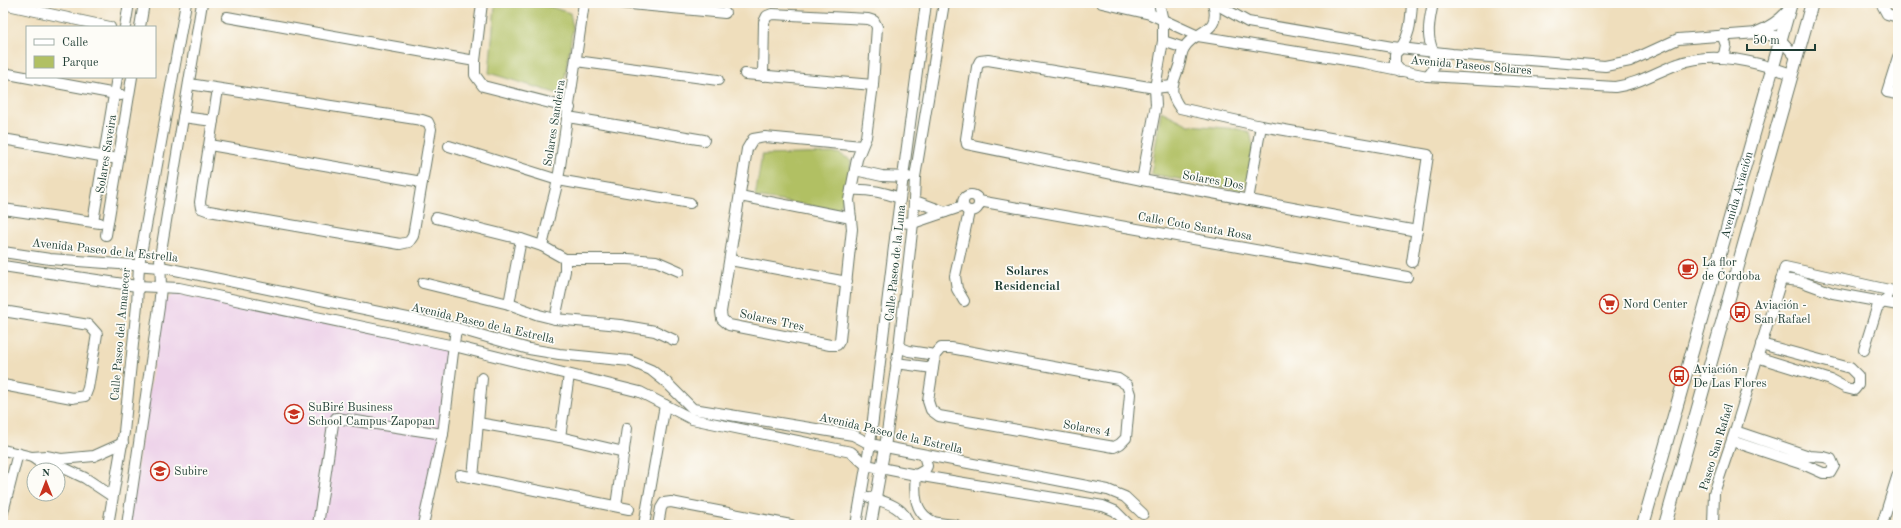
<svg xmlns="http://www.w3.org/2000/svg" width="1901" height="528" viewBox="0 0 1901 528" font-family="'Old Standard TT',serif">
  <style>
    .built { fill: #edd1e9 }
    .park { fill: #b1c063; stroke: #687e4c }
    .lines { fill: none; stroke-linecap: round; stroke-linejoin: round }
    .minor-casing { stroke: #687564; stroke-width: 12 }
    .major-casing { stroke: #687564; stroke-width: 14 }
    .minor { stroke: #fff; stroke-width: 10 }
    .major { stroke: #fff; stroke-width: 12 }
    .labels { text-anchor: middle; stroke-width: 3.5; stroke-linejoin: round; paint-order: stroke }
    .street-label { font-size: 12px; fill: #1f3d34; stroke: #fdfcf7 }
    .poi-label { font-size: 12px; fill: #1f3d34; stroke: #fdfcf7; text-anchor: start }
    .neighbourhood-label { font-size: 13px; font-weight: bold; fill: #1f3d34; stroke: #fdfcf7 }
  </style>
  <rect width="100%" height="100%" fill="#fdfcf7"/>
  <filter id="ink" filterUnits="userSpaceOnUse"><feTurbulence type="fractalNoise" baseFrequency=".025" numOctaves="2"/><feDisplacementMap in="SourceGraphic" scale="8" xChannelSelector="R" yChannelSelector="G"/><feConvolveMatrix kernelMatrix="1 2 1 2 8 2 1 2 1" color-interpolation-filters="sRGB"/></filter>
  <filter id="wash" filterUnits="userSpaceOnUse"><feTurbulence type="fractalNoise" baseFrequency=".012" numOctaves="4" result="noise"/><feDisplacementMap in="SourceGraphic" scale="16" xChannelSelector="R" yChannelSelector="G"/><feGaussianBlur stdDeviation="0.9" result="paint"/><feColorMatrix in="noise" values="0 0 0 0 0 0 0 0 0 0 0 0 0 0 0 0 0 1.4 0 .05"/><feComposite in="paint" operator="in"/></filter>
  <g filter="url(#wash)">
    <rect width="100%" height="100%" fill="#efdebc"/>
    <!-- built -->
    <path class="built" d="M175 293 453 347 429 525H128L163 303Z"/>
    <!-- park -->
    <g class="park">
      <path d="M499 3H538L570 13 573 28 562 95 489 73 495 6Z"/>
      <path d="M1161 111 1189 125 1238 129 1250 132C1256 157 1254 168 1244 191L1151 174Z"/>
      <path d="M838 153 851 160 850 180 839 210 755 197 762 155Z"/>
    </g>
  </g>
  <g filter="url(#ink)">
    <g class="lines">
      <defs>
        <g id="minor">
          <path d="M482 3 475 61V75L483 86 570 108"/>
          <path d="M620 3 725 13"/>
          <path d="M1102 3 1150 14 1198 36 1365 63 1427 76 1615 87C1638 84 1656 72 1678 64 1713 50 1757 62 1791 74"/>
          <path d="M1148 3 1150 14"/>
          <path d="M1213 3C1222 35 1195 29 1184 48 1181 53 1181 60 1179 66 1173 85 1167 90 1180 108L1261 126 1428 155 1412 262"/>
          <path d="M1214 3 1248 22 1392 47 1452 54 1605 66 1630 61 1678 39 1757 33 1775 36 1781 40 1796 57"/>
          <path d="M1881 3 1887 14 1898 17"/>
          <path d="M3 4 110 27"/>
          <path d="M227 17 475 61"/>
          <path d="M125 27 129 3"/>
          <path d="M140 27 144 3"/>
          <path d="M1163 41 1184 48"/>
          <path d="M1898 57 1887 92 1898 94"/>
          <path d="M1720 58 1724 54 1726 45 1722 35"/>
          <path d="M576 61 718 80"/>
          <path d="M1400 71 1395 64V54C1410 41 1411 21 1412 3"/>
          <path d="M3 73 121 95"/>
          <path d="M745 74 873 85"/>
          <path d="M763 76 764 22 767 16 772 14 868 19 874 21 877 27 873 85 866 137 857 159 849 200 852 229 840 340 837 345H830L729 325 722 319 721 312 747 149 753 139 765 137 862 146"/>
          <path d="M1427 76C1443 61 1430 53 1429 35 1428 25 1431 13 1433 3"/>
          <path d="M189 84 422 120 428 122 431 129 413 236 409 242 400 244 209 211 201 208 200 202 218 89"/>
          <path d="M1172 86 1155 88 988 60 980 61 977 67 966 139 967 144 1142 180 1417 231"/>
          <path d="M183 117 213 121"/>
          <path d="M568 117 704 140"/>
          <path d="M3 139 118 159"/>
          <path d="M210 145 422 182"/>
          <path d="M449 146 558 180 690 203"/>
          <path d="M855 170 882 176 908 177"/>
          <path d="M1142 180 1156 105 1155 88 1163 41V21L1159 3"/>
          <path d="M851 190C869 189 883 192 900 198"/>
          <circle cx="971" cy="203" r="8"/>
          <path d="M740 196 851 218"/>
          <path d="M1248 200 1261 126"/>
          <path d="M915 201 945 212"/>
          <path d="M979 201 1407 277"/>
          <path d="M3 209 100 223"/>
          <path d="M436 218 521 239"/>
          <path d="M93 222 117 77"/>
          <path d="M897 222 913 223 963 206"/>
          <path d="M106 235 132 77"/>
          <path d="M542 246 558 180 584 3"/>
          <path d="M3 252 50 259 161 267 456 328 529 349 559 354 630 361 651 370 666 382 693 409 853 435 870 444 1108 490 1125 497 1143 514"/>
          <path d="M565 259H628L656 261 679 271"/>
          <path d="M730 260 847 282"/>
          <path d="M3 266 137 286 179 288 454 346 640 392 692 419 851 452 866 465 916 475 1103 506 1115 511 1129 525"/>
          <path d="M1781 279 1800 281 1833 293 1898 305"/>
          <path d="M423 283 509 304 539 315 555 319 620 325 655 331 674 340"/>
          <path d="M964 301 957 289 955 276 969 212"/>
          <path d="M509 304 521 239 542 246 565 259V271L555 319"/>
          <path d="M3 311 89 325 97 334 88 388 85 396 72 398 3 385"/>
          <path d="M899 347 909 351 935 355"/>
          <path d="M941 348H951L1118 379 1127 385 1130 394 1126 438 1120 444 1114 447 939 416 931 410 928 401 935 355Z"/>
          <path d="M1864 350 1877 308 1887 298"/>
          <path d="M1757 357 1831 380 1846 388 1854 390 1858 385V376L1850 368 1761 344"/>
          <path d="M896 363 933 368"/>
          <path d="M478 423 560 437 624 452"/>
          <path d="M560 437 569 375"/>
          <path d="M1732 441 1805 465 1823 473H1830L1834 466 1831 459 1824 457 1809 456 1735 431"/>
          <path d="M3 450 32 457 45 466 66 469 85 478 112 496"/>
          <path d="M924 455 927 466 925 470 916 475C914 494 914 513 934 522 940 524 949 524 956 525"/>
          <path d="M32 457 46 456 61 459 94 456 123 443"/>
          <path d="M460 475 629 509"/>
          <path d="M473 478 482 378"/>
          <path d="M869 497C885 502 904 506 909 525"/>
          <path d="M616 506 627 428"/>
          <path d="M3 512 18 453"/>
          <path d="M108 525 124 432 137 305 139 265 186 3"/>
          <path d="M127 525 159 307 161 287 160 257 202 3"/>
          <path d="M318 525 333 424 336 418 443 434"/>
          <path d="M423 525 443 434 456 328"/>
          <path d="M644 525 665 405"/>
          <path d="M658 525 661 508 664 503 671 502 791 525"/>
          <path d="M856 525 870 444 897 222 926 3"/>
          <path d="M871 525 885 447 899 347 913 223 915 177 944 3"/>
          <path d="M1713 525 1714 493 1735 431 1785 267 1898 292"/>
          <path d="M1882 525 1898 474"/>
        </g>
        <g id="major">
          <path d="M1757 33C1770 28 1779 22 1788 12"/>
          <path id="s1" d="M1643 525 1791 3"/>
          <path d="M1665 525 1812 3"/>
        </g>
      </defs>
      <!-- minor casing -->
      <use href="#minor" class="minor-casing"/>
      <!-- major casing -->
      <use href="#major" class="major-casing"/>
      <!-- minor -->
      <use href="#minor" class="minor"/>
      <!-- major -->
      <use href="#major" class="major"/>
    </g>
  </g>
  <!-- icons -->
  <defs>
    <symbol id="cafe-ring" viewBox="-11 -11 22 22"><circle r="9.5" fill="#fdfcf7" stroke="#c8321e" stroke-width="1.5"/><path d="M-5.5-4.5H6V0H3Q3 3.5 0 3.5H-2.5Q-5.5 3.5-5.5 0ZM3-3.2v2h1.7v-2ZM-6 4.5H4V6H-6Z" fill="#c8321e"/></symbol>
    <symbol id="supermarket-ring" viewBox="-11 -11 22 22"><circle r="9.5" fill="#fdfcf7" stroke="#c8321e" stroke-width="1.5"/><path d="M-6-5.5h2.5l.6 2H6L4.5 2H-2.5L-4.4-4H-6ZM-1.5 3.2a1.3 1.3 0 1 0 .1 0ZM3 3.2a1.3 1.3 0 1 0 .1 0Z" fill="#c8321e"/></symbol>
    <symbol id="bus-ring" viewBox="-11 -11 22 22"><circle r="9.5" fill="#fdfcf7" stroke="#c8321e" stroke-width="1.5"/><path d="M-5-6H5V4H4V6H2V4H-2V6H-4V4H-5ZM-3.5-4V0h7V-4ZM-3.5 1.2v1.5H-2V1.2ZM2 1.2v1.5H3.5V1.2Z" fill="#c8321e"/></symbol>
    <symbol id="school-ring" viewBox="-11 -11 22 22"><circle r="9.5" fill="#fdfcf7" stroke="#c8321e" stroke-width="1.5"/><path d="M0-5L7-2L0 1L-7-2ZM-4 1L0 2.5L4 1V4Q0 6-4 4Z" fill="#c8321e"/></symbol>
  </defs>
  <g fill-rule="evenodd">
    <use href="#cafe-ring" x="1677" y="258" width="22" height="22"/>
    <use href="#supermarket-ring" x="1598" y="293" width="22" height="22"/>
    <use href="#bus-ring" x="1729" y="301" width="22" height="22"/>
    <use href="#bus-ring" x="1668" y="365" width="22" height="22"/>
    <use href="#school-ring" x="283" y="403" width="22" height="22"/>
    <use href="#school-ring" x="149" y="460" width="22" height="22"/>
  </g>
  <g class="labels">
    <!-- street labels -->
    <g class="street-label">
      <text transform="translate(1471 65) rotate(5)" y="4">Avenida Paseos Solares</text>
      <text transform="translate(554 123) rotate(-81)" y="4">Solares Sandeira</text>
      <text transform="translate(106 154) rotate(-81)" y="4">Solares Saveira</text>
      <text transform="translate(1213 180) rotate(10)" y="4">Solares Dos</text>
      <text dy="4" stroke="none"><textPath href="#s1" startOffset="343">Avenida Aviación</textPath></text>
      <text transform="translate(1195 226) rotate(10)" y="4">Calle Coto Santa Rosa</text>
      <text transform="translate(105 250) rotate(6)" y="4">Avenida Paseo de la Estrella</text>
      <text transform="translate(895 263) rotate(-84)" y="4">Calle Paseo de la Luna</text>
      <text transform="translate(772 320) rotate(12)" y="4">Solares Tres</text>
      <text transform="translate(483 323) rotate(13)" y="4">Avenida Paseo de la Estrella</text>
      <text transform="translate(120 334) rotate(-85)" y="4">Calle Paseo del Amanecer</text>
      <text transform="translate(1087 428) rotate(10)" y="4">Solares 4</text>
      <text transform="translate(891 433) rotate(13)" y="4">Avenida Paseo de la Estrella</text>
      <text transform="translate(1716 447) rotate(-73)" y="4">Paseo San Rafaél</text>
    </g>
    <!-- poi labels -->
    <g class="poi-label">
      <text x="1702" y="266">La flor<tspan x="1702" dy="14">de Cordoba</tspan></text>
      <text x="1623" y="308">Nord Center</text>
      <text x="1754" y="309">Aviación -<tspan x="1754" dy="14">San Rafael</tspan></text>
      <text x="1693" y="373">Aviación -<tspan x="1693" dy="14">De Las Flores</tspan></text>
      <text x="308" y="411">SuBiré Business<tspan x="308" dy="14">School Campus Zapopan</tspan></text>
      <text x="174" y="475">Subire</text>
    </g>
    <!-- neighbourhood labels -->
    <g class="neighbourhood-label">
      <text x="1027" y="275">Solares<tspan x="1027" dy="15">Residencial</tspan></text>
    </g>
  </g>
  <!-- margin -->
  <rect width="1901" height="528" fill="none" stroke="#fdfcf7" stroke-width="16"/>
  <!-- legend -->
  <rect x="26" y="26" width="130" height="52" fill="#fdfcf7" stroke="#a4b0a9"/>
  <rect x="34" y="39" width="20" height="6" fill="#ffffff" stroke="#a4b0a9"/>
  <text x="62" y="46" font-size="12" fill="#1f3d34">Calle</text>
  <rect x="34" y="56" width="20" height="12" fill="#b1c063" stroke="#a4b0a9"/>
  <text x="62" y="66" font-size="12" fill="#1f3d34">Parque</text>
  <!-- north arrow -->
  <g transform="translate(46 482)"><circle r="19" fill="#fdfcf7" stroke="#a4b0a9"/>
  <path d="M0-3L7 15L0 10L-7 15Z" fill="#c8321e"/>
  <text y="-6" font-size="11" font-weight="bold" text-anchor="middle" fill="#1f3d34">N</text>
  </g>
  <!-- scale -->
  <path d="M1747 44v6h68v-6" fill="none" stroke="#1f3d34" stroke-width="2"/>
  <text x="1753" y="44" font-size="12" fill="#1f3d34" stroke="#fdfcf7" stroke-width="3" paint-order="stroke">50 m</text>
</svg>
